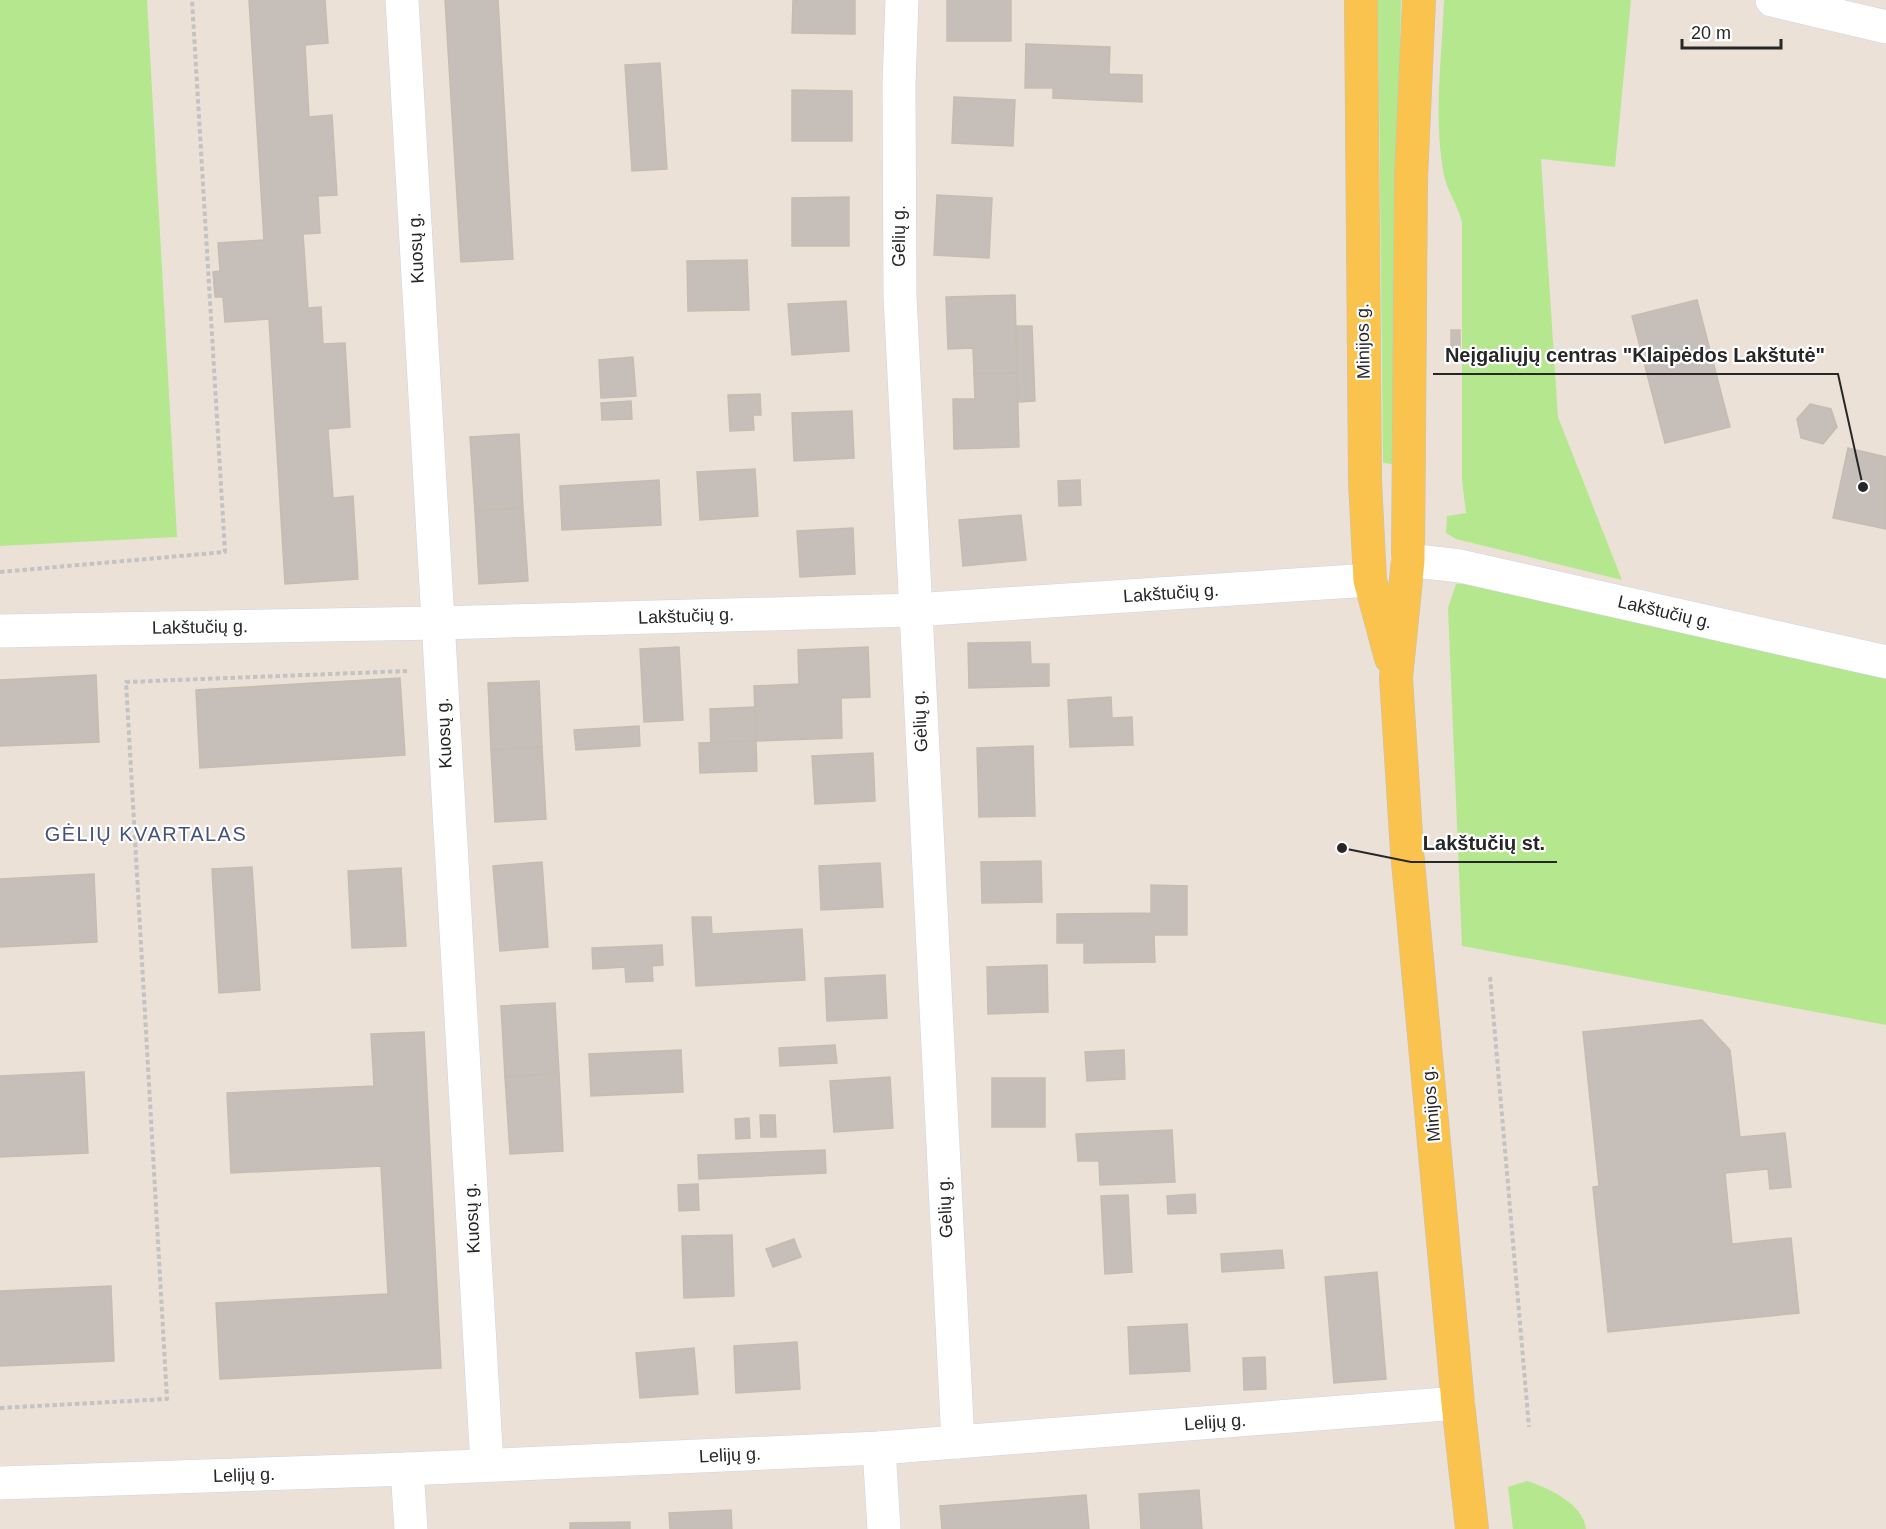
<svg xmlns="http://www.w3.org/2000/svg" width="1886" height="1529" viewBox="0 0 1886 1529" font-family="Arial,sans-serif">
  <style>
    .green { fill: #b5e78f }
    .building { fill: #c6beb8; stroke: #c6bdb1; stroke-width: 1.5 }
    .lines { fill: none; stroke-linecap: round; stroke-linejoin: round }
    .street-casing { stroke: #cdd3e2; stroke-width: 34 }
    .primary-casing { stroke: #c3c3c3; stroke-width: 34 }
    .path { stroke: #c3c3c3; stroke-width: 4; stroke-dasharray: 4.5 3; stroke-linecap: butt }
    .street { stroke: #fff; stroke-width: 33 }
    .primary { stroke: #fac34e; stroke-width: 33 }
    .labels { text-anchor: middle; stroke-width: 4.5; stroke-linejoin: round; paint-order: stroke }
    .street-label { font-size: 18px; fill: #272727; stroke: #fff }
    .neighbourhood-label { font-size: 20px; letter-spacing: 1.5px; fill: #45537b; stroke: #fff }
    .leader { fill: none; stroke: #272727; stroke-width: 2 }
    .callout-dot { fill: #272727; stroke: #fff; stroke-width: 2 }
    .callout-label { font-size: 20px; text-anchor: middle; font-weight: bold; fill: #272727; stroke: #fff; stroke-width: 4.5; stroke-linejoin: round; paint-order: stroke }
  </style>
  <rect width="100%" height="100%" fill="#ece1d7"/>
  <!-- green -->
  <g class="green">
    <path d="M0 0H147L177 537 0 546Z"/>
    <path d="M1378 0H1401L1392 464 1383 463Z"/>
    <path d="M1444 0H1631L1615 167 1541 159 1558 417 1622 580 1456 539 1446 533 1447 516 1466 513 1462 480V222C1458 205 1446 189 1444 175 1433 119 1442 57 1444 0Z"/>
    <path d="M1456 584H1465L1886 675V1025L1462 946 1448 608Z"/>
    <path d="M1527 1481C1549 1488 1583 1504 1586 1529H1513L1508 1487Z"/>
  </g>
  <!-- building -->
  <g class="building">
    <path d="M249 0H325L328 43 305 45 309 117 332 115 337 195 318 196 320 233 303 234 308 308 321 307 323 344 345 343 350 427 328 429 333 498 353 496 358 579 285 584 269 319 225 322 223 297H215L213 272 220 271 218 243 264 240Z"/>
    <path d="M445 0H498L513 259 461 262Z"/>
    <path d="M793 0H855V34L792 33Z"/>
    <rect x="947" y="0" width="64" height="41"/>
    <path d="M1026 44 1110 47 1109 74 1142 75V102L1053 98V88H1025Z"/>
    <path d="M660 63 667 169 632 171 625 65Z"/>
    <path d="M792 90 852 91V141H792Z"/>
    <path d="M954 97 1015 100 1013 146 952 143Z"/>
    <path d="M937 195 992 198 989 258 934 255Z"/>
    <path d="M849 197V246H792V198Z"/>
    <path d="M747 260 749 310 688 311 687 261Z"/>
    <path d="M1015 295 1017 373 974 374 973 348 948 349 946 297Z"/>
    <path d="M1697 300 1730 427 1665 443 1632 316Z"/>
    <path d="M846 301 849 351 792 355 788 304Z"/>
    <path d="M1016 326H1032L1035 401 1018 402Z"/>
    <rect x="1451" y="330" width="9" height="27"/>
    <path d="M633 357 636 396 601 398 599 360Z"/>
    <path d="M1017 373 1019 447 954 449 953 399H975L974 374Z"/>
    <path d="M760 394 761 415H753L754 430 730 431 728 395Z"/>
    <path d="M631 401 632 419 602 420 601 403Z"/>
    <path d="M1810 404 1831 409 1837 427 1823 444 1801 438 1797 419Z"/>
    <path d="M852 411 854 458 794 461 792 413Z"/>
    <path d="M519 434 523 508 475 511 470 437Z"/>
    <path d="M1848 448 1886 457V529L1833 518Z"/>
    <path d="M755 469 758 516 700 520 697 472Z"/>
    <path d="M659 480 661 525 562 530 560 486Z"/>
    <path d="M1080 480 1081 505 1059 506 1058 481Z"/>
    <path d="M523 508 528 581 479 584 475 511Z"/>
    <path d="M1021 515 1026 560 963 566 959 520Z"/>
    <path d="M853 528 855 574 800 577 797 531Z"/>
    <path d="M1030 642 1031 664H1049V686L969 688 968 643Z"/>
    <path d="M679 647 683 720 644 722 640 649Z"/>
    <path d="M868 647 870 697 841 698 842 738 756 741 754 686 799 684 798 650Z"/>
    <path d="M96 675 99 742 0 746V680Z"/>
    <path d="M400 678 405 755 200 768 196 690Z"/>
    <path d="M539 681 542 747 491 750 488 683Z"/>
    <path d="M1111 697 1112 718 1132 717 1133 745 1070 747 1068 700Z"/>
    <path d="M755 707 756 741 711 743 710 709Z"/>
    <path d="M639 726 640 746 576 750 574 730Z"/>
    <path d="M756 741 757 771 700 773 699 743Z"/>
    <path d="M1033 746 1035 816 979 817 977 748Z"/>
    <path d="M542 747 546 819 495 822 491 750Z"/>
    <path d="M873 753 875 801 815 804 812 756Z"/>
    <path d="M1041 861 1042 902 982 903 981 862Z"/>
    <path d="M542 862 548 947 500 951 493 866Z"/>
    <path d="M880 863 883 907 821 910 819 866Z"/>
    <path d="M252 867 260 990 219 993 212 869Z"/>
    <path d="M401 868 406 946 352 948 348 871Z"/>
    <path d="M94 874 97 942 0 947V879Z"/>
    <path d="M1151 885 1187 886V935H1154L1155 962 1084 963V943H1057V914L1151 913Z"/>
    <path d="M692 917H711L712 934 802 929 805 980 696 986Z"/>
    <path d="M662 945 663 965 652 966 653 981 626 982 625 967 593 969 592 948Z"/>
    <path d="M1047 965 1048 1012 988 1014 987 967Z"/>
    <path d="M885 975 887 1018 827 1021 825 978Z"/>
    <path d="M555 1003 559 1073 505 1077 501 1006Z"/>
    <path d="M1702 1020 1730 1050 1740 1137 1785 1133 1791 1187 1770 1189 1768 1169 1725 1173 1732 1244 1791 1238 1799 1313 1608 1332 1593 1187 1599 1186 1583 1032Z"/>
    <path d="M424 1032 441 1368 220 1379 216 1303 388 1294 381 1166 231 1173 227 1093 374 1086 371 1034Z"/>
    <path d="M835 1045 837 1063 780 1066 779 1048Z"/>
    <path d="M681 1050 683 1092 591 1096 589 1054Z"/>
    <path d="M1124 1050 1125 1079 1087 1081 1085 1052Z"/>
    <path d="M84 1072 88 1153 0 1157V1076Z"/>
    <path d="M559 1073 563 1151 510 1154 505 1077Z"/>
    <path d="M890 1077 893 1128 834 1132 830 1081Z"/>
    <rect x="992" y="1078" width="53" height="49"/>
    <path d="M760 1115H775L776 1137H761Z"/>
    <path d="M749 1118 750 1138 736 1139 735 1119Z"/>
    <path d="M1172 1130 1175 1182 1100 1185 1099 1161H1078L1076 1134Z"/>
    <path d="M825 1150 826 1173 699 1179 698 1155Z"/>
    <path d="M698 1184 699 1210 679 1211 678 1185Z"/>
    <path d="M1195 1194 1196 1213 1168 1214 1167 1196Z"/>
    <path d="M1128 1195 1132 1272 1105 1274 1101 1196Z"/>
    <path d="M732 1235 734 1296 684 1298 682 1236Z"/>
    <path d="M794 1239 801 1257 773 1267 766 1249Z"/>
    <path d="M1282 1250 1284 1268 1222 1272 1221 1254Z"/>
    <path d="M1377 1272 1386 1379 1334 1383 1325 1277Z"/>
    <path d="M111 1286 114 1361 0 1366V1291Z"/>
    <path d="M1187 1324 1190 1371 1130 1374 1128 1327Z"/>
    <path d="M797 1342 800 1389 736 1393 734 1346Z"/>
    <path d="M694 1348 698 1394 640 1398 636 1353Z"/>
    <path d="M1265 1357 1266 1389 1244 1390 1243 1358Z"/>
    <path d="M1199 1490 1202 1529H1141L1139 1494Z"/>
    <path d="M1086 1495 1089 1529H942L940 1506Z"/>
    <path d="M731 1510 732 1529H670L669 1513Z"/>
    <path d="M630 1522V1529H570V1523Z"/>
  </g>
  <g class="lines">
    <defs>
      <g id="street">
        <path d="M402 0 487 1465"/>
        <path d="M902 0 899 84 900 296 958 1442"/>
        <path d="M1772 0 1886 27"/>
        <path d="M1408 560 1460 566 1886 662"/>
        <path d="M0 631 438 623 914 610 1370 580"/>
        <path d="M879 1448 884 1529"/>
        <path d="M407 1469 411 1529"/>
        <path d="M0 1483 407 1469 879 1448 1458 1403"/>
      </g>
      <g id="primary">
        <path d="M1361 0 1365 481 1370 580 1391 658"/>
        <path d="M1419 0 1411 179 1408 560 1396 678 1407 851 1458 1403 1472 1529"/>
      </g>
    </defs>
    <!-- street casing -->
    <use href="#street" class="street-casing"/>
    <!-- primary casing -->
    <use href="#primary" class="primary-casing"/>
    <!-- path -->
    <g class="path">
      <path d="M0 572 225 552 192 0"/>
      <path d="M1490 977 1529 1427"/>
      <path d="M0 1408 167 1399 126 682 407 671"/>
    </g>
    <!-- street -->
    <use href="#street" class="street"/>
    <!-- primary -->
    <use href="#primary" class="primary"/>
  </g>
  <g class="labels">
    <!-- street labels -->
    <g class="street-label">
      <text transform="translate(899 236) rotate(-90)" y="6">Gėlių g.</text>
      <text transform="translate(416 248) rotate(-93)" y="6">Kuosų g.</text>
      <text transform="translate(1363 341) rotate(-91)" y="6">Minijos g.</text>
      <text transform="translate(1171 593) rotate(-4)" y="6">Lakštučių g.</text>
      <text transform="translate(1665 612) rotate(13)" y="6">Lakštučių g.</text>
      <text transform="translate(686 616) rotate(-2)" y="6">Lakštučių g.</text>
      <text transform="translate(200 627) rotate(-1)" y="6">Lakštučių g.</text>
      <text transform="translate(920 721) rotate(-93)" y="6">Gėlių g.</text>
      <text transform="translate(444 733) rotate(-93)" y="6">Kuosų g.</text>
      <text transform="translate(1431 1104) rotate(-95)" y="6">Minijos g.</text>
      <text transform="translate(945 1207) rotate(-93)" y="6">Gėlių g.</text>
      <text transform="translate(472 1218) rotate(-93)" y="6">Kuosų g.</text>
      <text transform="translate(1215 1422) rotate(-4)" y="6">Lelijų g.</text>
      <text transform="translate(730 1455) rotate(-3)" y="6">Lelijų g.</text>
      <text transform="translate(244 1475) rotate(-2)" y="6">Lelijų g.</text>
    </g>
    <!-- neighbourhood labels -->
    <g class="neighbourhood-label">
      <text x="146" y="841">GĖLIŲ KVARTALAS</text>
    </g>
  </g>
  <!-- callouts -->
  <path class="leader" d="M1863 487L1838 374H1433M1342 848L1411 862H1557"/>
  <g class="callout-dot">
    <circle cx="1863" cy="487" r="6"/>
    <circle cx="1342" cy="848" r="6"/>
  </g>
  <g class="callout-label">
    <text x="1635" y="362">Neįgaliųjų centras "Klaipėdos Lakštutė"</text>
    <text x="1484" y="850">Lakštučių st.</text>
  </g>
  <!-- scale -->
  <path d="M1682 39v9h99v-9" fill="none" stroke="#272727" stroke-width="3"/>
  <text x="1691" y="39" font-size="18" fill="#272727" stroke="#ffffff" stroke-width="4.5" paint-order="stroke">20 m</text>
</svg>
